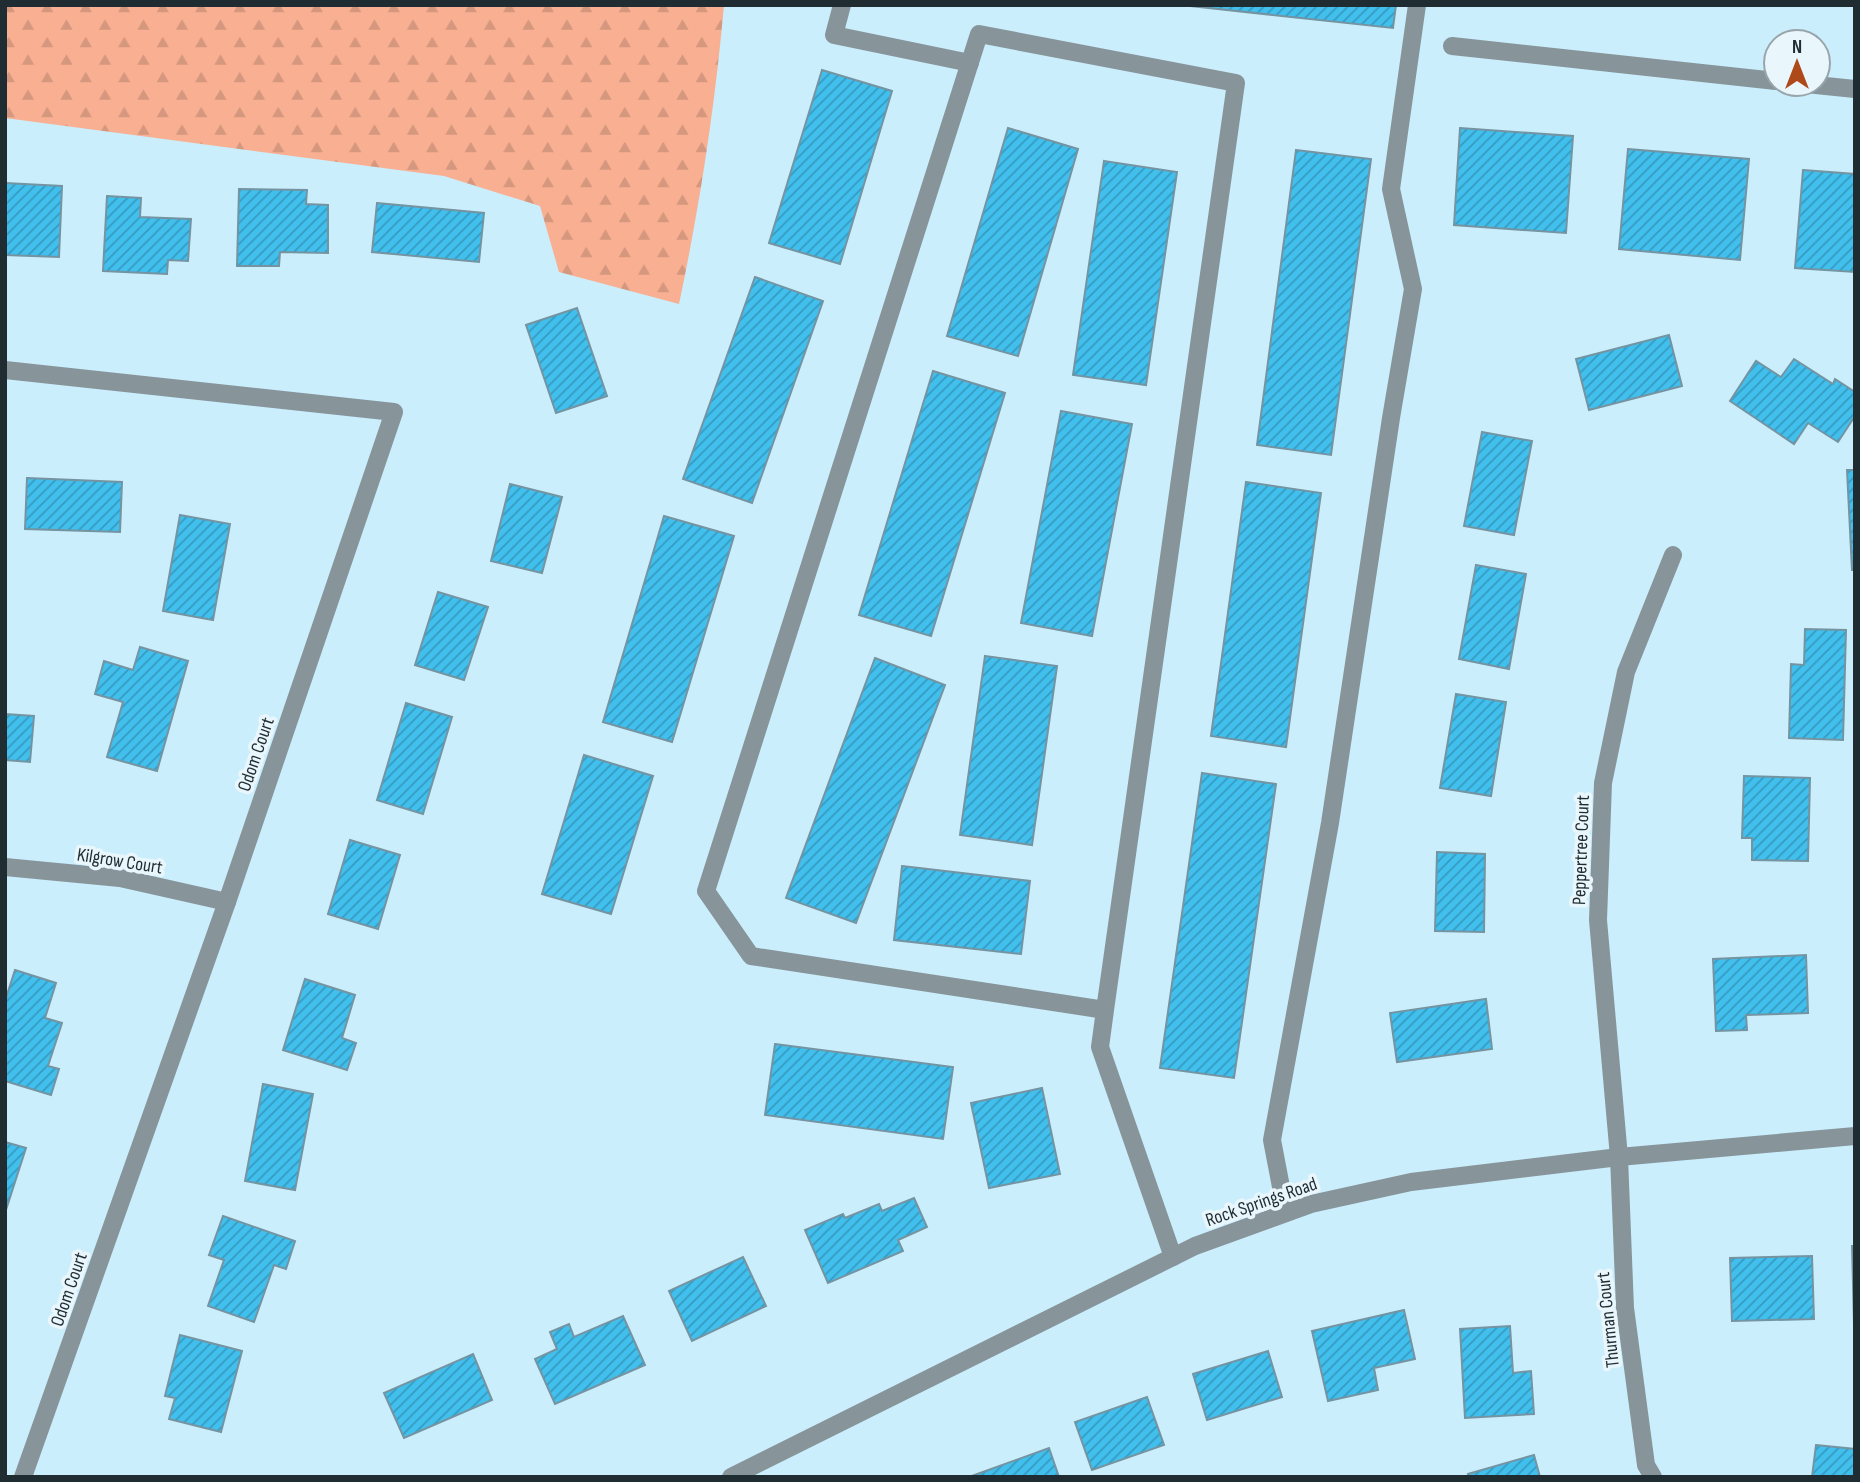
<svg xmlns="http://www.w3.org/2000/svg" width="1860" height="1482" viewBox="0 0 1860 1482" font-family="'Sofia Sans Condensed',sans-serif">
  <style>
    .forest { fill: url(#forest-firs) }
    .building { fill: url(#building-hatch); stroke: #7494a2; stroke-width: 2 }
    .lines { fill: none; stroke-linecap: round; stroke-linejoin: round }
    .minor { stroke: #87959b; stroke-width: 18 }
    .labels { text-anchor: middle; stroke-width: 7; stroke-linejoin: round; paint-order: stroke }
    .street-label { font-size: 19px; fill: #1f2c32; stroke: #e9f7fd }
  </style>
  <defs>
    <pattern id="forest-firs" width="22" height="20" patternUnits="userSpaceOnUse" patternTransform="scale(1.75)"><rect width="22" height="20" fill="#f9af92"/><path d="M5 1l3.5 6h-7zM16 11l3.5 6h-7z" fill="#d5977e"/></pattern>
    <pattern id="building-hatch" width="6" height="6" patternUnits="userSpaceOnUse" patternTransform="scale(1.75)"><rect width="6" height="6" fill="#41bfed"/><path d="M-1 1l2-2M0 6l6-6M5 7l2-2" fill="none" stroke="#369bc1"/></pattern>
  </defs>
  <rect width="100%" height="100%" fill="#cbeefd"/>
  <!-- forest -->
  <path class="forest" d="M5 5H724C715 106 700 205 679 304L559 272 540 206 444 176 5 118Z"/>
  <!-- building -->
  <g class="building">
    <path d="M1181 5H1396L1393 28Z"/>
    <path d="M822 70 892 91 840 264 769 243Z"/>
    <path d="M1008 128 1078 149 1018 356 947 336Z"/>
    <path d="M1460 128 1573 136 1566 233 1454 225Z"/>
    <path d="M1628 149 1749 159 1740 260 1619 249Z"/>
    <path d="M1296 150 1371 159 1331 455 1257 445Z"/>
    <path d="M1104 161 1177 172 1146 385 1073 375Z"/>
    <path d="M1803 170 1855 174V272L1795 268Z"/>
    <path d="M5 183 62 186 59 257 5 255Z"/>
    <path d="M239 189 307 190 306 204 328 205V253L280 252 279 266H237Z"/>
    <path d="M107 196 141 198 140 217 191 219 188 261 168 260 167 274 103 271Z"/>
    <path d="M377 203 484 213 479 262 372 252Z"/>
    <path d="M755 277 823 301 752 503 683 479Z"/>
    <path d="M577 308 607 396 556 413 526 325Z"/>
    <path d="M1669 335 1682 386 1589 410 1576 359Z"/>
    <path d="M1794 359 1833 384 1835 379 1855 392V416L1838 442 1808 423 1794 444 1730 401 1756 361 1781 377Z"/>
    <path d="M933 371 1005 393 931 636 859 615Z"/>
    <path d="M1061 411 1132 424 1092 636 1021 623Z"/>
    <path d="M1482 432 1532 441 1514 535 1464 526Z"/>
    <path d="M1847 470H1855V570H1852Z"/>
    <path d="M27 478 122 482 120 532 25 529Z"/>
    <path d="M1246 482 1321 493 1286 747 1211 736Z"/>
    <path d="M510 484 562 497 542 573 491 561Z"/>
    <path d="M180 515 230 524 213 620 163 611Z"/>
    <path d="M664 516 734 536 672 742 603 722Z"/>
    <path d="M1476 565 1526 574 1509 669 1459 659Z"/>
    <path d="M438 592 488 607 464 680 415 665Z"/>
    <path d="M1805 629 1846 630 1843 740 1789 738 1791 664 1804 665Z"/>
    <path d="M140 647 188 661 157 771 107 757 123 702 95 694 104 661 133 670Z"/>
    <path d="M985 656 1057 666 1032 845 960 835Z"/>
    <path d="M875 658 945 685 856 923 786 898Z"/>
    <path d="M1456 694 1506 702 1491 796 1440 788Z"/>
    <path d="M406 703 452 717 423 814 377 800Z"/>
    <path d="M5 714 34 716 30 762 5 760Z"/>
    <path d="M584 755 653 776 611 914 542 894Z"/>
    <path d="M1202 773 1276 784 1234 1078 1160 1068Z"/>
    <path d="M1744 776 1810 778 1808 861 1752 860V838H1742Z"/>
    <path d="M350 840 400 855 378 929 328 914Z"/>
    <path d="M1437 852 1485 854 1484 932 1435 931Z"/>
    <path d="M902 866 1030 881 1021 954 894 940Z"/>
    <path d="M1806 955 1808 1013 1746 1015 1747 1030 1716 1031 1713 959Z"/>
    <path d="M15 970 56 983 45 1018 62 1023 48 1066 59 1069 51 1095 5 1081V1001Z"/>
    <path d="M305 979 355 995 342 1038 356 1043 347 1070 283 1050Z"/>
    <path d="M1486 999 1492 1049 1397 1062 1390 1013Z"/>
    <path d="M775 1044 953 1067 943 1139 765 1115Z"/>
    <path d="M263 1084 313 1094 295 1190 245 1181Z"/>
    <path d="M1042 1088 1060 1174 989 1188 971 1103Z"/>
    <path d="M5 1142 26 1148 5 1213Z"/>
    <path d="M914 1198 927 1227 898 1240 903 1251 828 1283 805 1230 843 1214 845 1218 879 1204 882 1211Z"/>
    <path d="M223 1216 295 1241 286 1269 274 1265 254 1322 208 1306 224 1260 209 1255Z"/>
    <path d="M1852 1246H1855V1324H1854Z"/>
    <path d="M1812 1256 1814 1319 1732 1321 1730 1258Z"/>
    <path d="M743 1257 766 1306 692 1341 669 1291Z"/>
    <path d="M1404 1310 1415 1359 1374 1368 1378 1390 1328 1401 1312 1331Z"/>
    <path d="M623 1316 645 1365 555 1404 535 1359 557 1349 550 1332 569 1324 574 1337Z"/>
    <path d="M1510 1326 1513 1373 1531 1371 1534 1414 1465 1418 1460 1329Z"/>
    <path d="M180 1335 242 1351 221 1432 169 1419 175 1398 165 1396Z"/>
    <path d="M1268 1351 1282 1397 1207 1420 1193 1374Z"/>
    <path d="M473 1354 492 1400 404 1438 384 1393Z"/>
    <path d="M1147 1397 1164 1445 1092 1470 1075 1422Z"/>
    <path d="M1816 1445 1855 1449V1477H1812Z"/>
    <path d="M1049 1448 1059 1477H969Z"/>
    <path d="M1534 1455 1540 1477H1469L1468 1474Z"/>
  </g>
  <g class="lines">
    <!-- minor -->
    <g class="minor">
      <path d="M842 5 834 35 970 63"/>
      <path d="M1452 46 1776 81"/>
      <path d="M1806 84 1855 89"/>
      <path d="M5 370 394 412 227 902 23 1477"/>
      <path d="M5 867 120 878 227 902"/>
      <path d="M1105 1010 751 956 706 891 979 34 1236 83 1105 1010 1100 1047 1173 1257"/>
      <path d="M1286 1213 1272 1140 1330 823 1391 418 1413 289 1391 189 1417 5"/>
      <path d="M731 1477 1195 1246 1311 1204 1411 1182 1619 1157 1855 1136"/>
      <path d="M1653 1477 1646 1465 1625 1308 1619 1157 1598 920 1603 783 1626 672 1673 555"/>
    </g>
  </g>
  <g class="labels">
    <!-- street labels -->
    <g class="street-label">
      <text transform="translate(255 754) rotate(-71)" y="7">Odom Court</text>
      <text transform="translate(1580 850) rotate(-88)" y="7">Peppertree Court</text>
      <text transform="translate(120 860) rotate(9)" y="7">Kilgrow Court</text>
      <text transform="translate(1261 1201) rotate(-19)" y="7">Rock Springs Road</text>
      <text transform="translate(68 1289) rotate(-71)" y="7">Odom Court</text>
      <text transform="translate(1607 1320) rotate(-96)" y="7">Thurman Court</text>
    </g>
  </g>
  <!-- border -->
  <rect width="1860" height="1482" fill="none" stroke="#1f2c32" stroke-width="14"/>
  <!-- north arrow -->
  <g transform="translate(1797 63)"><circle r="33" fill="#e9f7fd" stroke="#98a6ac" stroke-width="2"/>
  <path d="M0-5L12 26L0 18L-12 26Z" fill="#ae491a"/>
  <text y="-10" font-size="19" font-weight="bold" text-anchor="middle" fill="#1f2c32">N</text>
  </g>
</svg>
